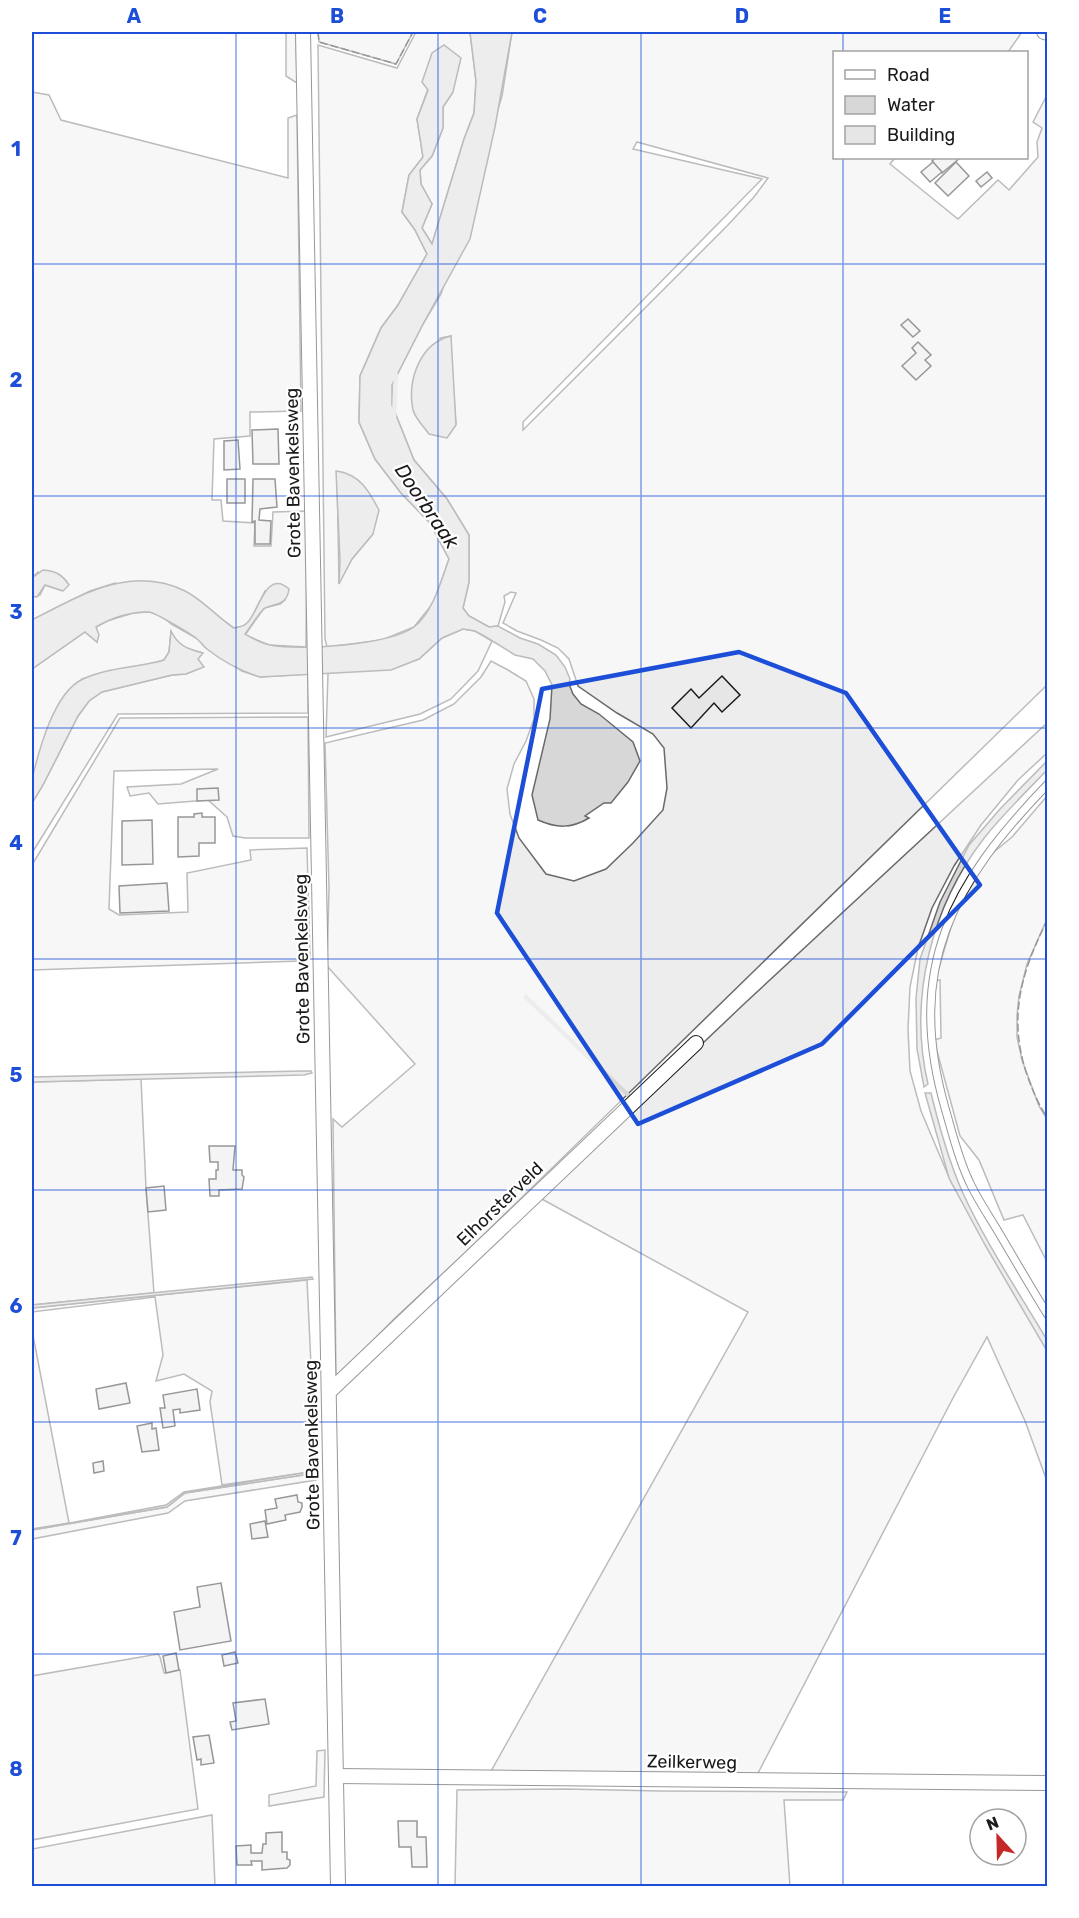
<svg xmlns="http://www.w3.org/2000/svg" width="1079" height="1918" viewBox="0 0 1079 1918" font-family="Rubik,sans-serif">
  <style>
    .built { fill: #ededed; stroke: #6a6a6a; stroke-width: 1.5; fill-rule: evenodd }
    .water { fill: #d7d7d7; stroke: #6a6a6a; stroke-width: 1.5 }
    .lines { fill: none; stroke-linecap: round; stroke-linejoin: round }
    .stream { stroke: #d7d7d7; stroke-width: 4.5 }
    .building { fill: #e6e6e6; stroke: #1a1a1a; stroke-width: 1.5 }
    .lane-casing { stroke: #1a1a1a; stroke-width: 9 }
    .street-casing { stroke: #1a1a1a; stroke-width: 16 }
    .lane { stroke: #fff; stroke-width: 7 }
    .street { stroke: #fff; stroke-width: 14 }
    .fence { stroke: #1a1a1a; stroke-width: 1.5; stroke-dasharray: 8 3; stroke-linecap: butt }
    .marked { fill: none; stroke: #1d4ed8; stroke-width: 4.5; stroke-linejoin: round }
    .grid { fill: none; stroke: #1d4ed8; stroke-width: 1.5; stroke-opacity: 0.55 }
    .labels { text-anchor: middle; stroke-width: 4.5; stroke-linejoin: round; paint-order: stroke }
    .street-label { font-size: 18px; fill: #1a1a1a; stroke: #fff }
    .water-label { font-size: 20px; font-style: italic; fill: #1a1a1a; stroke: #fff }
    .neatline { fill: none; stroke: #1d4ed8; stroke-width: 2 }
    .grid-label { font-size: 20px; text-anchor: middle; font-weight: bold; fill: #1d4ed8 }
  </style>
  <rect width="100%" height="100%" fill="#fff"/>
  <!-- built -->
  <g class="built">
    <path d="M286 32H296L297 83 286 76Z"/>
    <path d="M318 32H413L396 64 319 42Z"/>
    <path d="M416 32H470L476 81 474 113 464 139 432 244 422 228 432 204 421 184 420 170 432 156 443 128V107L453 92 428 89 417 119 423 157 409 175 402 212 415 230 427 254 398 305 381 328 360 376 359 422 375 459 401 493 430 523 449 559 434 602 414 627 382 640 327 647 325 639 318 45 397 68ZM337 471 373 534 352 559 339 582Z"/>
    <path d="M512 32H1022L1008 52H834V158H895L890 164 958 219 998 180 1009 190 1038 157 1037 142 1042 128 1033 122 1047 95V685L466 1252 395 1318 336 1378 333 1119 342 1127 415 1064 327 966 329 888 325 743 423 720 454 704 481 677 491 661 508 670 526 681 534 699V719L526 741 514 764 507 789 510 814 519 838 546 874 574 881 606 869 633 843 663 810 667 788 664 748 653 734 617 713 578 686 569 659 558 648 541 640 517 631 503 623 516 593 511 592 504 596 505 602 498 626 489 627 469 616 463 608 469 582V535L447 499 414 460 392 405V385L423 324 441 294 502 96ZM637 142 768 178 754 197 727 226 523 430V422L762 179 633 149ZM451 336V356L456 425 440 338Z"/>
    <path d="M32 92 49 95 61 120 288 178V118L297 115 301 411 250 412V436L214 439 212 500H221L223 521 255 523 254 546H271L273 512 307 511 306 647 269 645 245 635 264 608 280 604 285 600 265 591 250 621 242 627 233 628 227 623 115 583 90 591 32 620V596L35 597 40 595 45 585 63 591 38 572 32 578Z"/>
    <path d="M149 612 161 615 171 624 198 639 206 648 242 671 260 677 308 674V713L118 714 32 853V803L43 785 78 716 89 701 102 692 172 675 186 674 203 667 197 659 202 653 185 648 176 640 171 632 169 652 164 660 144 666 121 669 82 679 60 702 48 728 32 781V669L85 632 97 642 96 627 107 621 133 613Z"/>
    <path d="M463 629 475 631 492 641 478 671 451 699 420 714 326 737 328 673 419 659 442 638Z"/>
    <path d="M308 717 309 838H245L233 836 227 817 208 800 158 804 149 793 130 796 127 787 181 784 218 769 114 771 109 909 119 915 188 912 187 873 251 860 250 850 307 848 310 956 301 961 32 970V865L120 718Z"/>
    <path d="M1047 723V753L1018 780 981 825 954 866 932 908 918 948 910 987 908 1029 910 1071 921 1111 951 1182 1047 1350V1481L1025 1421 987 1337 953 1398 757 1775 490 1773 748 1312 540 1198 744 1004Z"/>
    <path d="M1047 796V919L1027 964 1019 996 1017 1015V1037L1022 1060 1039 1106 1047 1119V1262L1023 1215 1004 1220 979 1160 960 1136 934 1040 941 1038 940 980 935 981 957 907 983 861 1012 837Z"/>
    <path d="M141 1079 146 1188 154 1293 32 1305V1082Z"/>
    <path d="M307 1280 316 1471 222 1485 210 1402 212 1391 184 1374 156 1381 163 1355 155 1297 32 1312V1308Z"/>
    <path d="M32 1330 69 1523 32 1529Z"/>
    <path d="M316 1473V1480L185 1501 168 1513 32 1539V1530L167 1507 185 1493Z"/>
    <path d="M158 1654 160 1657 164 1673 180 1670 198 1809 32 1840V1676Z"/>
    <path d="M325 1750 324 1797 269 1806V1795L316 1786 317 1751Z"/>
    <path d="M565 1789 661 1791 847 1792 843 1800H784L790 1886H455L457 1790Z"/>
    <path d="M212 1815 215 1886H32V1849Z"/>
  </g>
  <!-- water -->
  <g class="water">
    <path d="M470 32H512L495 127 470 239 423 324 392 385V405L414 460 447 499 469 535V582L463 608 469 616 489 627 498 626 520 638 538 644 556 655 565 667 570 679 569 684 573 694 581 704 599 714 633 742 640 761 628 782 611 803H604L585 816 589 818C571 829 556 828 538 820L532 795 550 719 552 685 545 671 533 659 515 655 486 637 475 631 463 629 442 638 419 659 391 670 260 677C241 671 222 661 207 649 203 646 201 642 197 639 191 634 156 613 149 612 132 611 111 618 96 627L99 635 97 642 85 632 32 669V620C79 596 131 564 185 591 203 600 217 617 234 628 239 627 243 627 247 623 259 612 266 568 289 589 287 605 277 603 265 608 261 610 249 629 245 634 252 638 262 644 270 645 300 651 389 645 414 627 433 612 441 581 449 559L430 523 401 493 375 459 359 422 360 376 381 328 398 305 427 254 415 230 402 212 409 175 423 157 417 119 428 90 422 82 432 53 444 45 461 58 453 92 443 107V128L432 156 420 170 421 184 432 204 422 228 432 244 464 139 474 113 476 81Z"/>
    <path d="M451 336 456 425 447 438 429 434C424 427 415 418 413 410 407 380 420 343 451 336Z"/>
    <path d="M336 471C360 474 369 491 379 510L373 534 352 559 339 584 340 560Z"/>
    <path d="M43 570C55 571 62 574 69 585L63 591 45 585 37 597 32 596V578Z"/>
    <path d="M171 631C178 646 188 649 203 653L198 659 204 667 186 674 172 675 102 692 89 701 78 716 43 785 32 803C31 795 30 787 32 779 39 750 54 692 83 679 108 667 138 668 164 660L169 652Z"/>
    <path d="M1047 761V770C1026 792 1004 813 985 837 931 906 908 999 928 1084L924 1087 917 1049 916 998 920 959 940 902 969 845 1000 809Z"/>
    <path d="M303 1071H311L312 1073 304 1075 32 1082V1077Z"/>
    <path d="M925 1093H931C939 1126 948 1159 962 1191 985 1242 1018 1291 1047 1340V1351L985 1245 949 1178Z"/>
    <path d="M312 1277 313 1279 32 1308V1305Z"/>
    <path d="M316 1471V1473L185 1493 167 1507 32 1530 166 1505 184 1492Z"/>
  </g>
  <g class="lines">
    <!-- stream -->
    <g class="stream">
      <path d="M394 417 396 375"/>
      <path d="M526 997 629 1096"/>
    </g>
  </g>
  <!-- building -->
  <g class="building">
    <path d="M936 158H960L942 173 932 161Z"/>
    <path d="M933 162 942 172 930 182 921 172Z"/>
    <path d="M956 162 969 176 948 196 935 183Z"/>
    <path d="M987 172 992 178 981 187 976 181Z"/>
    <path d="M908 319 920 331 913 337 901 325Z"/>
    <path d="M918 342 931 355 925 360 931 366 916 380 902 366 916 353 912 348Z"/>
    <path d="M278 429 279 464H253L252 430Z"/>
    <path d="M238 440 240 469 224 470V441Z"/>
    <rect x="227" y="479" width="18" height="24"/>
    <path d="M253 479H275L277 507 260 509 259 520 271 521 270 544H255V521L252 522Z"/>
    <path d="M722 676 740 695 722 712 714 703 691 728 672 708 691 689 699 698Z"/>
    <path d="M218 788 219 800 197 801V789Z"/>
    <path d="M202 813V817H215V843H199V856L178 857V817H194V814Z"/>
    <path d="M152 820 153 864 122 865V821Z"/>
    <path d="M167 883 169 911 120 913 119 886Z"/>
    <path d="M209 1146H235L233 1170H242V1175L244 1177 242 1189 219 1190V1196H210L209 1179H216V1170H218V1162H210Z"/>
    <path d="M164 1186 166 1210 148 1212 146 1188Z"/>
    <path d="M126 1383 130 1403 99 1409 96 1389Z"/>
    <path d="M197 1389 200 1410 180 1413V1409L173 1410 175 1426 163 1428 160 1408H165L163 1395Z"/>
    <path d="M152 1423V1429L156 1428 159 1450 142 1452 137 1426Z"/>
    <path d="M103 1461 104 1471 94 1473 93 1463Z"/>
    <path d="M297 1495 298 1502 302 1503V1507L300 1512 285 1515 286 1520 267 1524 265 1510 277 1508 275 1499Z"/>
    <path d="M265 1521 268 1537 252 1539 250 1524Z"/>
    <path d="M221 1583 231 1641 180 1650 174 1612 200 1607 197 1587Z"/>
    <path d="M235 1652 238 1663 224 1666 222 1655Z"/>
    <path d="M176 1653 179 1670 166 1673 163 1656Z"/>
    <path d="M265 1699 269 1724 232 1730 230 1722 236 1721 233 1703Z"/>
    <path d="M209 1735 214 1763 201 1765V1759L197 1760 193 1737Z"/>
    <path d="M398 1821H417V1837H426L427 1867H412L411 1847H399Z"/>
    <path d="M282 1832V1852H287V1859L290 1860V1865L287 1868 262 1870V1861H251L252 1865H237L236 1846 251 1845V1853H262L263 1844H266V1833Z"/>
  </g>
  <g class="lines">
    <defs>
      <path id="lane" d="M1048 784C952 883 905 968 945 1108 952 1132 958 1158 969 1181 977 1199 989 1216 999 1233 1015 1260 1031 1288 1048 1315"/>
      <g id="street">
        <path d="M303 32 338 1886"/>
        <path d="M1044 32 1048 33"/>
        <path d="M329 1392 696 1043"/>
        <path d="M336 1776 1048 1783"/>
      </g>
    </defs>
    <!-- lane casing -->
    <use href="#lane" class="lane-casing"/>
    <!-- street casing -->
    <use href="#street" class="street-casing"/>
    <!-- lane -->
    <use href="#lane" class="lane"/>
    <!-- street -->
    <use href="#street" class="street"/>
    <!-- fence -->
    <g class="fence">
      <path d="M318 32 319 42 396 64 413 32"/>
      <path d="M1048 919C1022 970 1008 1015 1026 1072 1032 1089 1038 1104 1048 1119"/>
    </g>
  </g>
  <!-- marked area -->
  <path d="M0 0H1079V1918H0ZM739 652 846 693 980 885 822 1044 638 1124 497 913 542 689Z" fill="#fff" fill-opacity=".55" fill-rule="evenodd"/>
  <path class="marked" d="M739 652 846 693 980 885 822 1044 638 1124 497 913 542 689Z"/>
  <!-- grid -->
  <path class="grid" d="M236 32V1886M438 32V1886M641 32V1886M843 32V52M843 158V1886M32 264H1048M32 496H1048M32 728H1048M32 959H1048M32 1190H1048M32 1422H1048M32 1654H1048"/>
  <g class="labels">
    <!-- street labels -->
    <g class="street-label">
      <text transform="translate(293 473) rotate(-91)" y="6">Grote Bavenkelsweg</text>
      <text transform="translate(302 959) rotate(-91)" y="6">Grote Bavenkelsweg</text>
      <text transform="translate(500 1204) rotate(-44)" y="6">Elhorsterveld</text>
      <text transform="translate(312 1445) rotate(-91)" y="6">Grote Bavenkelsweg</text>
      <text transform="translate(692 1762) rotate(1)" y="6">Zeilkerweg</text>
    </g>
    <!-- water labels -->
    <g class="water-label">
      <text transform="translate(427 506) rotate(56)" y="7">Doorbraak</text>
    </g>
  </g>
  <!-- border -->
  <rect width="1079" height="1918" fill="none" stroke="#ffffff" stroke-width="66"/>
  <!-- legend -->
  <rect x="833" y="51" width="195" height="108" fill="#ffffff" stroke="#a3a3a3" stroke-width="1.5"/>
  <rect x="845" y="70" width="30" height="9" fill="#ffffff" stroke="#a3a3a3" stroke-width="1.5"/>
  <text x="887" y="81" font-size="18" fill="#1a1a1a">Road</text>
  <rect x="845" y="96" width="30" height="18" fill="#d7d7d7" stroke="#a3a3a3" stroke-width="1.5"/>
  <text x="887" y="111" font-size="18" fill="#1a1a1a">Water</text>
  <rect x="845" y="126" width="30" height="18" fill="#e6e6e6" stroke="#a3a3a3" stroke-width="1.5"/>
  <text x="887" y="141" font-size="18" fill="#1a1a1a">Building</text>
  <!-- north arrow -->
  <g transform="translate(998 1837) rotate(338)"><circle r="28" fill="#ffffff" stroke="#a3a3a3" stroke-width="1.5"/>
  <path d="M0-4.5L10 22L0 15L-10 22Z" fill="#c62828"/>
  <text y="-9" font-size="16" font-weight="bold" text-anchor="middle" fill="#1a1a1a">N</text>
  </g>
  <rect x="33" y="33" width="1013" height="1852" class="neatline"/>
  <g class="grid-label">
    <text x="134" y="23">A</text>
    <text x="337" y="23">B</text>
    <text x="540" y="23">C</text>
    <text x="742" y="23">D</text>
    <text x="945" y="23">E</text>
    <text x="16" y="156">1</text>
    <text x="16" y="387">2</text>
    <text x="16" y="619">3</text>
    <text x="16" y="850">4</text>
    <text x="16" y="1082">5</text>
    <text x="16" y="1313">6</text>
    <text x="16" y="1545">7</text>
    <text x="16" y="1776">8</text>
  </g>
</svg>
